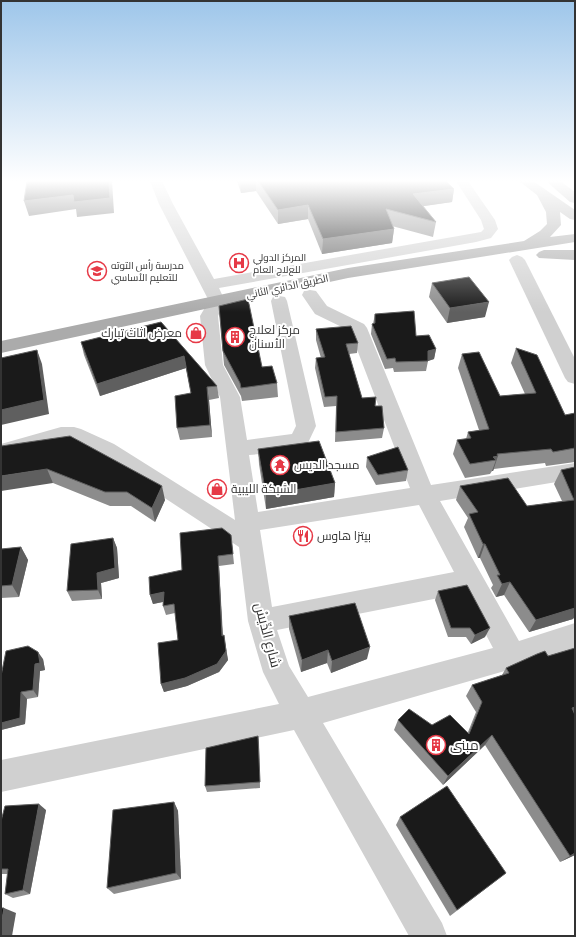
<svg xmlns="http://www.w3.org/2000/svg" width="576" height="937" viewBox="0 0 576 937" font-family="'Titillium Web',Cairo,sans-serif">
  <style>
    .lines { fill: none; stroke-linecap: round; stroke-linejoin: round }
    .minor { fill: #d0d0d0; fill-rule: evenodd }
    .major { fill: #ababab; fill-rule: evenodd }
    .wall { fill: #8c8c8c }
    .shaded-wall { fill: #5f5f5f }
    .building { fill: #1a1a1a; stroke: #5f5f5f }
    .labels { text-anchor: middle; stroke-width: 4; stroke-linejoin: round; paint-order: stroke }
    .far-poi-label { font-size: 10px; fill: #333; stroke: #fff; text-anchor: start }
    .far-street-label { font-size: 10px; fill: #333; stroke: #fff }
    .poi-label { font-size: 12px; fill: #333; stroke: #fff; text-anchor: start }
    .near-street-label { font-size: 14px; fill: #333; stroke: #fff }
    .near-poi-label { font-size: 14px; fill: #333; stroke: #fff; text-anchor: start }
  </style>
  <rect width="100%" height="100%" fill="#fff"/>
  <g class="lines">
    <!-- minor -->
    <g class="minor">
      <path d="M150 181H162L173 204 214 279 481 232 484 229 481 220 456 181H468L495 220 498 229 491 238 476 242 219 288 225 301 218 316 223 365 240 397 247 440 292 434 296 426 271 301 273 297 279 296 285 297 287 301 316 426 307 445 283 452 249 455 258 512 410 488 350 331 315 314 302 295 304 291 310 290 316 291 327 306 364 324 367 328 431 485 575 463V479L440 501 519 641 575 623V649L512 669 323 723 442 923 447 936H409L294 730 1 792V760L279 704 263 672 248 621 239 547 98 454 71 441H61L1 460V444L61 427H74L81 429 114 444 235 520 220 397 205 365 200 316 209 301 159 204ZM419 505 454 572 272 607 260 530ZM464 593 493 648 308 697 289 666 277 630Z"/>
      <path d="M517 255 522 257 525 260 575 359V384L568 382 565 378 509 260 512 257Z"/>
    </g>
    <!-- major -->
    <g class="major">
      <path d="M519 181H533L575 210V220L570 219 560 212 561 225 550 237 575 234V242L348 278 1 353V341L348 268 524 241 540 231 547 224 546 212 537 195Z"/>
      <path d="M546 181H560L575 192V203L570 202Z"/>
      <path d="M544 250H575V260L539 258 536 255 539 252Z"/>
    </g>
  </g>
  <!-- wall -->
  <g class="wall">
    <path d="M237 181H338L339 182 454 189 452 202 423 206 436 222 433 237 392 226 394 229 392 243 322 254 308 219 278 224 256 191 241 193Z"/>
    <path d="M432 283 485 317 447 323 429 297Z"/>
    <path d="M219 306 262 367 277 383 278 397 242 401 241 396 224 365Z"/>
    <path d="M375 314 416 336 436 349 434 359 428 361 426 371 394 372 393 368 385 369 371 334 372 324H373Z"/>
    <path d="M161 322 217 386 219 398 209 400 212 437 180 440 177 428 191 393 186 368 100 396 84 355 81 342Z"/>
    <path d="M316 329 358 343 357 353 349 354 362 398 375 406 384 428 382 438 335 442 336 406 324 407 315 368 316 358H321L316 340Z"/>
    <path d="M516 348 565 415 575 413V462L546 466 545 463 494 469 493 471H492L490 474 465 478 453 454 457 440 466 439 468 432 479 430 458 368 462 354 500 396 525 394 511 363Z"/>
    <path d="M1 446 165 500 155 522 131 506H110L53 483Z"/>
    <path d="M258 449 335 483 334 497 266 509 259 464Z"/>
    <path d="M367 457 408 470 406 481 376 485 366 467Z"/>
    <path d="M575 467V616L573 619 529 632 504 595 496 597 491 588 493 585 480 558H478L464 527 468 518 456 500 460 486 527 506 562 501 554 484 561 470Z"/>
    <path d="M231 535 234 564 219 566 223 635 228 660 219 672 187 686 164 692 161 684 178 640 175 613 166 615 163 606V602L153 604 150 595 182 570Z"/>
    <path d="M113 538 117 548 119 578 101 583 102 599 72 601 67 591Z"/>
    <path d="M21 547 28 560 19 597 1 598V549Z"/>
    <path d="M438 591 485 637 471 644 466 637H448L435 600Z"/>
    <path d="M289 616 367 659 331 673 327 663 301 672 289 629Z"/>
    <path d="M575 648V855L560 862 485 745 443 785 394 730 398 720 432 725 468 732 476 712 466 696 472 685 502 675 506 668Z"/>
    <path d="M43 659 45 670 40 671 38 697 27 699 25 724 1 730V676Z"/>
    <path d="M258 736 260 788 207 792 205 786Z"/>
    <path d="M174 802 178 811 181 879 114 894 107 888Z"/>
    <path d="M46 810 30 894 13 898 5 894 8 874H1V821Z"/>
    <path d="M400 817 506 873 450 916 396 825Z"/>
  </g>
  <!-- shaded-wall -->
  <g class="shaded-wall">
    <path d="M109 181H112L114 213 77 217 76 209 29 216 24 201Z"/>
    <path d="M240 181H256V191L241 193Z"/>
    <path d="M454 189 452 202 411 208 413 194Z"/>
    <path d="M308 205V219L278 224V210Z"/>
    <path d="M394 229 392 243 322 254 323 239Z"/>
    <path d="M489 302 485 317 447 323 450 308Z"/>
    <path d="M436 349 434 359 428 361V351Z"/>
    <path d="M37 350 42 364 49 414 1 425V410Z"/>
    <path d="M184 356 186 368 100 396 97 384Z"/>
    <path d="M207 387 209 400 212 437 210 425Z"/>
    <path d="M498 456 493 471H492L496 460 493 457Z"/>
    <path d="M47 469 53 483 1 491V476Z"/>
    <path d="M335 483 334 497 266 509V495Z"/>
    <path d="M162 486 165 500 155 522 152 508Z"/>
    <path d="M113 538 117 548 119 578 101 583 102 599 98 590 97 573Z"/>
    <path d="M483 544H485L480 558H478Z"/>
    <path d="M21 547 28 560 19 597 12 585Z"/>
    <path d="M218 556 219 566 223 644 222 636Z"/>
    <path d="M510 582 504 595 496 597 502 584Z"/>
    <path d="M164 592 167 601 153 604 150 595Z"/>
    <path d="M575 608V616L573 619 529 632 536 620Z"/>
    <path d="M490 628 485 637 471 644 475 635Z"/>
    <path d="M224 635 228 660 219 672 187 686 164 692 161 684Z"/>
    <path d="M370 647 367 659 331 673 332 661Z"/>
    <path d="M328 650 327 663 301 672 302 660Z"/>
    <path d="M38 652 43 659 45 670 40 671 38 697 33 690 35 664Z"/>
    <path d="M21 692 27 699 25 724 1 730V723Z"/>
    <path d="M575 707V713L563 718 572 708Z"/>
    <path d="M492 735 485 745 443 785 448 776Z"/>
    <path d="M258 736 259 743 260 788V782Z"/>
    <path d="M174 802 178 811 181 879 176 873Z"/>
    <path d="M39 804 46 810 30 894 23 890Z"/>
    <path d="M575 853V855L560 862Z"/>
    <path d="M4 908 16 913 12 936H1V925Z"/>
  </g>
  <!-- building -->
  <g class="building">
    <path d="M27 181H109L110 198 74 202 73 195 24 201Z"/>
    <path d="M258 181H338L339 182 343 181H446L454 189 413 194 436 222 386 209 394 229 323 239 308 205 278 210Z"/>
    <path d="M469 277 489 302 450 308 432 283Z"/>
    <path d="M248 299 262 367 272 366 277 383 241 388 240 383 223 351 219 306Z"/>
    <path d="M414 311 416 336 429 335 436 349 428 351V361L396 362 395 358 387 359 372 324 375 323V314Z"/>
    <path d="M161 322 217 386 207 387 210 425 177 428 175 396 191 393 184 356 97 384 81 342Z"/>
    <path d="M351 326 358 343 346 344 362 398 376 397 375 406H382L384 428 336 432 337 396 325 397 316 358 325 357 316 329Z"/>
    <path d="M516 348 537 355 565 415 575 413V448L553 452 551 449 497 454 498 456 493 457 496 460 470 464 457 440 471 438 468 432 489 429 462 354 479 352 500 396 536 393Z"/>
    <path d="M37 350 44 400 1 410V358Z"/>
    <path d="M70 436 162 486 152 508 127 492H105L47 469 1 476V446Z"/>
    <path d="M319 441 335 483 266 495 258 449Z"/>
    <path d="M398 447 408 470 378 475 367 457Z"/>
    <path d="M575 467V608L536 620 510 582 502 584 497 575H500L485 544H483L469 514 478 512 460 486 508 478 527 506 574 500 561 470Z"/>
    <path d="M222 528 231 535 233 554 218 556 222 636 224 635 226 651 217 664 185 678 161 684 158 643 178 640 174 604 163 606 164 592 150 595 149 577 182 570 180 533Z"/>
    <path d="M113 538 115 568 97 573 98 590 67 591 71 544Z"/>
    <path d="M21 547 12 585 1 586V549Z"/>
    <path d="M467 585 490 628 475 635 470 628H451L438 591Z"/>
    <path d="M355 603 370 647 332 661 328 650 302 660 289 616Z"/>
    <path d="M28 646 38 652 40 663 35 664 33 690 21 692 20 718 1 723V676L6 651Z"/>
    <path d="M575 648V707L572 708 575 715V853L570 856 492 735 448 776 398 720 409 709 432 725 450 715 469 734 482 702 472 685 509 673 506 668 537 654 545 651 548 656Z"/>
    <path d="M258 736 260 782 205 786 206 748Z"/>
    <path d="M447 786 506 873 457 910 400 817Z"/>
    <path d="M174 802 176 873 107 888 113 810Z"/>
    <path d="M39 804 23 890 5 894 8 869H1V821L5 806Z"/>
    <path d="M1 908H4L1 925Z"/>
  </g>
  <!-- sky -->
  <linearGradient id="sky" x2="0" y2="1"><stop stop-color="#9ec6ea"/><stop offset="0.58" stop-color="#fff"/><stop offset="1" stop-color="#fff" stop-opacity="0"/></linearGradient>
  <rect width="576" height="312" fill="url(#sky)"/>
  <!-- icons -->
  <defs>
    <symbol id="hospital-ring" viewBox="-11 -11 22 22"><circle r="9.5" fill="#fff" stroke="#e63946" stroke-width="1.5"/><path d="M-5-5h3v3.5h4V-5h3V5h-3V1.5h-4V5h-3Z" fill="#e63946"/></symbol>
    <symbol id="school-ring" viewBox="-11 -11 22 22"><circle r="9.5" fill="#fff" stroke="#e63946" stroke-width="1.5"/><path d="M0-5L7-2L0 1L-7-2ZM-4 1L0 2.5L4 1V4Q0 6-4 4Z" fill="#e63946"/></symbol>
    <symbol id="shop-ring" viewBox="-11 -11 22 22"><circle r="9.5" fill="#fff" stroke="#e63946" stroke-width="1.5"/><path d="M-5-2.5h2.3a2.7 3.5 0 0 1 5.4 0H5L5.5 6h-11ZM-1.5-2.5h3a1.5 2.3 0 0 0-3 0Z" fill="#e63946"/></symbol>
    <symbol id="building-ring" viewBox="-11 -11 22 22"><circle r="9.5" fill="#fff" stroke="#e63946" stroke-width="1.5"/><path d="M-4-6H4V6H1V3H-1V6H-4ZM-2.5-4.3h1.7v1.8h-1.7ZM.8-4.3h1.7v1.8H.8ZM-2.5-1h1.7V.8h-1.7ZM.8-1h1.7V.8H.8Z" fill="#e63946"/></symbol>
    <symbol id="temple-ring" viewBox="-11 -11 22 22"><circle r="9.5" fill="#fff" stroke="#e63946" stroke-width="1.5"/><path d="M0-6L5-2H3V0L6.5 2.5H4V6H1.5V3h-3V6H-4V2.5H-6.5L-3 0V-2H-5Z" fill="#e63946"/></symbol>
    <symbol id="restaurant-ring" viewBox="-11 -11 22 22"><circle r="9.5" fill="#fff" stroke="#e63946" stroke-width="1.5"/><path d="M-5-6h1v4h1v-4h1v4h1v-4h1v5L-1.5 .5V6h-2V.5L-5-1ZM5-6V6H3V1.5H1.5Q1.5-4 5-6Z" fill="#e63946"/></symbol>
  </defs>
  <g fill-rule="evenodd">
    <use href="#hospital-ring" x="228" y="252" width="22" height="22"/>
    <use href="#school-ring" x="86" y="260" width="22" height="22"/>
    <use href="#shop-ring" x="185" y="322" width="22" height="22"/>
    <use href="#building-ring" x="224" y="326" width="22" height="22"/>
    <use href="#temple-ring" x="269" y="454" width="22" height="22"/>
    <use href="#shop-ring" x="206" y="478" width="22" height="22"/>
    <use href="#restaurant-ring" x="292" y="525" width="22" height="22"/>
    <use href="#building-ring" x="425" y="734" width="22" height="22"/>
  </g>
  <g class="labels">
    <!-- far-poi labels -->
    <g class="far-poi-label">
      <text x="253" y="261">المركز الدولي<tspan x="253" dy="12">للعﻻج العام</tspan></text>
      <text x="111" y="269">مدرسة رأس التوته<tspan x="111" dy="12">للتعليم الأساسي</tspan></text>
    </g>
    <!-- far-street labels -->
    <g class="far-street-label">
      <text transform="translate(287 286) rotate(-12)" y="4">الطريق الدائري الثاني</text>
    </g>
    <!-- poi labels -->
    <g class="poi-label">
      <text x="249" y="334">مركز لعلاج<tspan x="249" dy="14">الأسنان</tspan></text>
      <text x="182" y="337" text-anchor="end">معرض اثاث تبارك</text>
      <text x="294" y="469">مسجد الديس</text>
      <text x="231" y="493">الشبكة الليبية</text>
      <text x="317" y="540">بيتزا هاوس</text>
    </g>
    <!-- near-street labels -->
    <g class="near-street-label">
      <text transform="translate(268 635) rotate(75)" y="5">شارع الدِّيسْ</text>
    </g>
    <!-- near-poi labels -->
    <g class="near-poi-label">
      <text x="450" y="750">مبنى</text>
    </g>
  </g>
  <!-- border -->
  <rect width="576" height="937" fill="none" stroke="#333333" stroke-width="4"/>
</svg>
